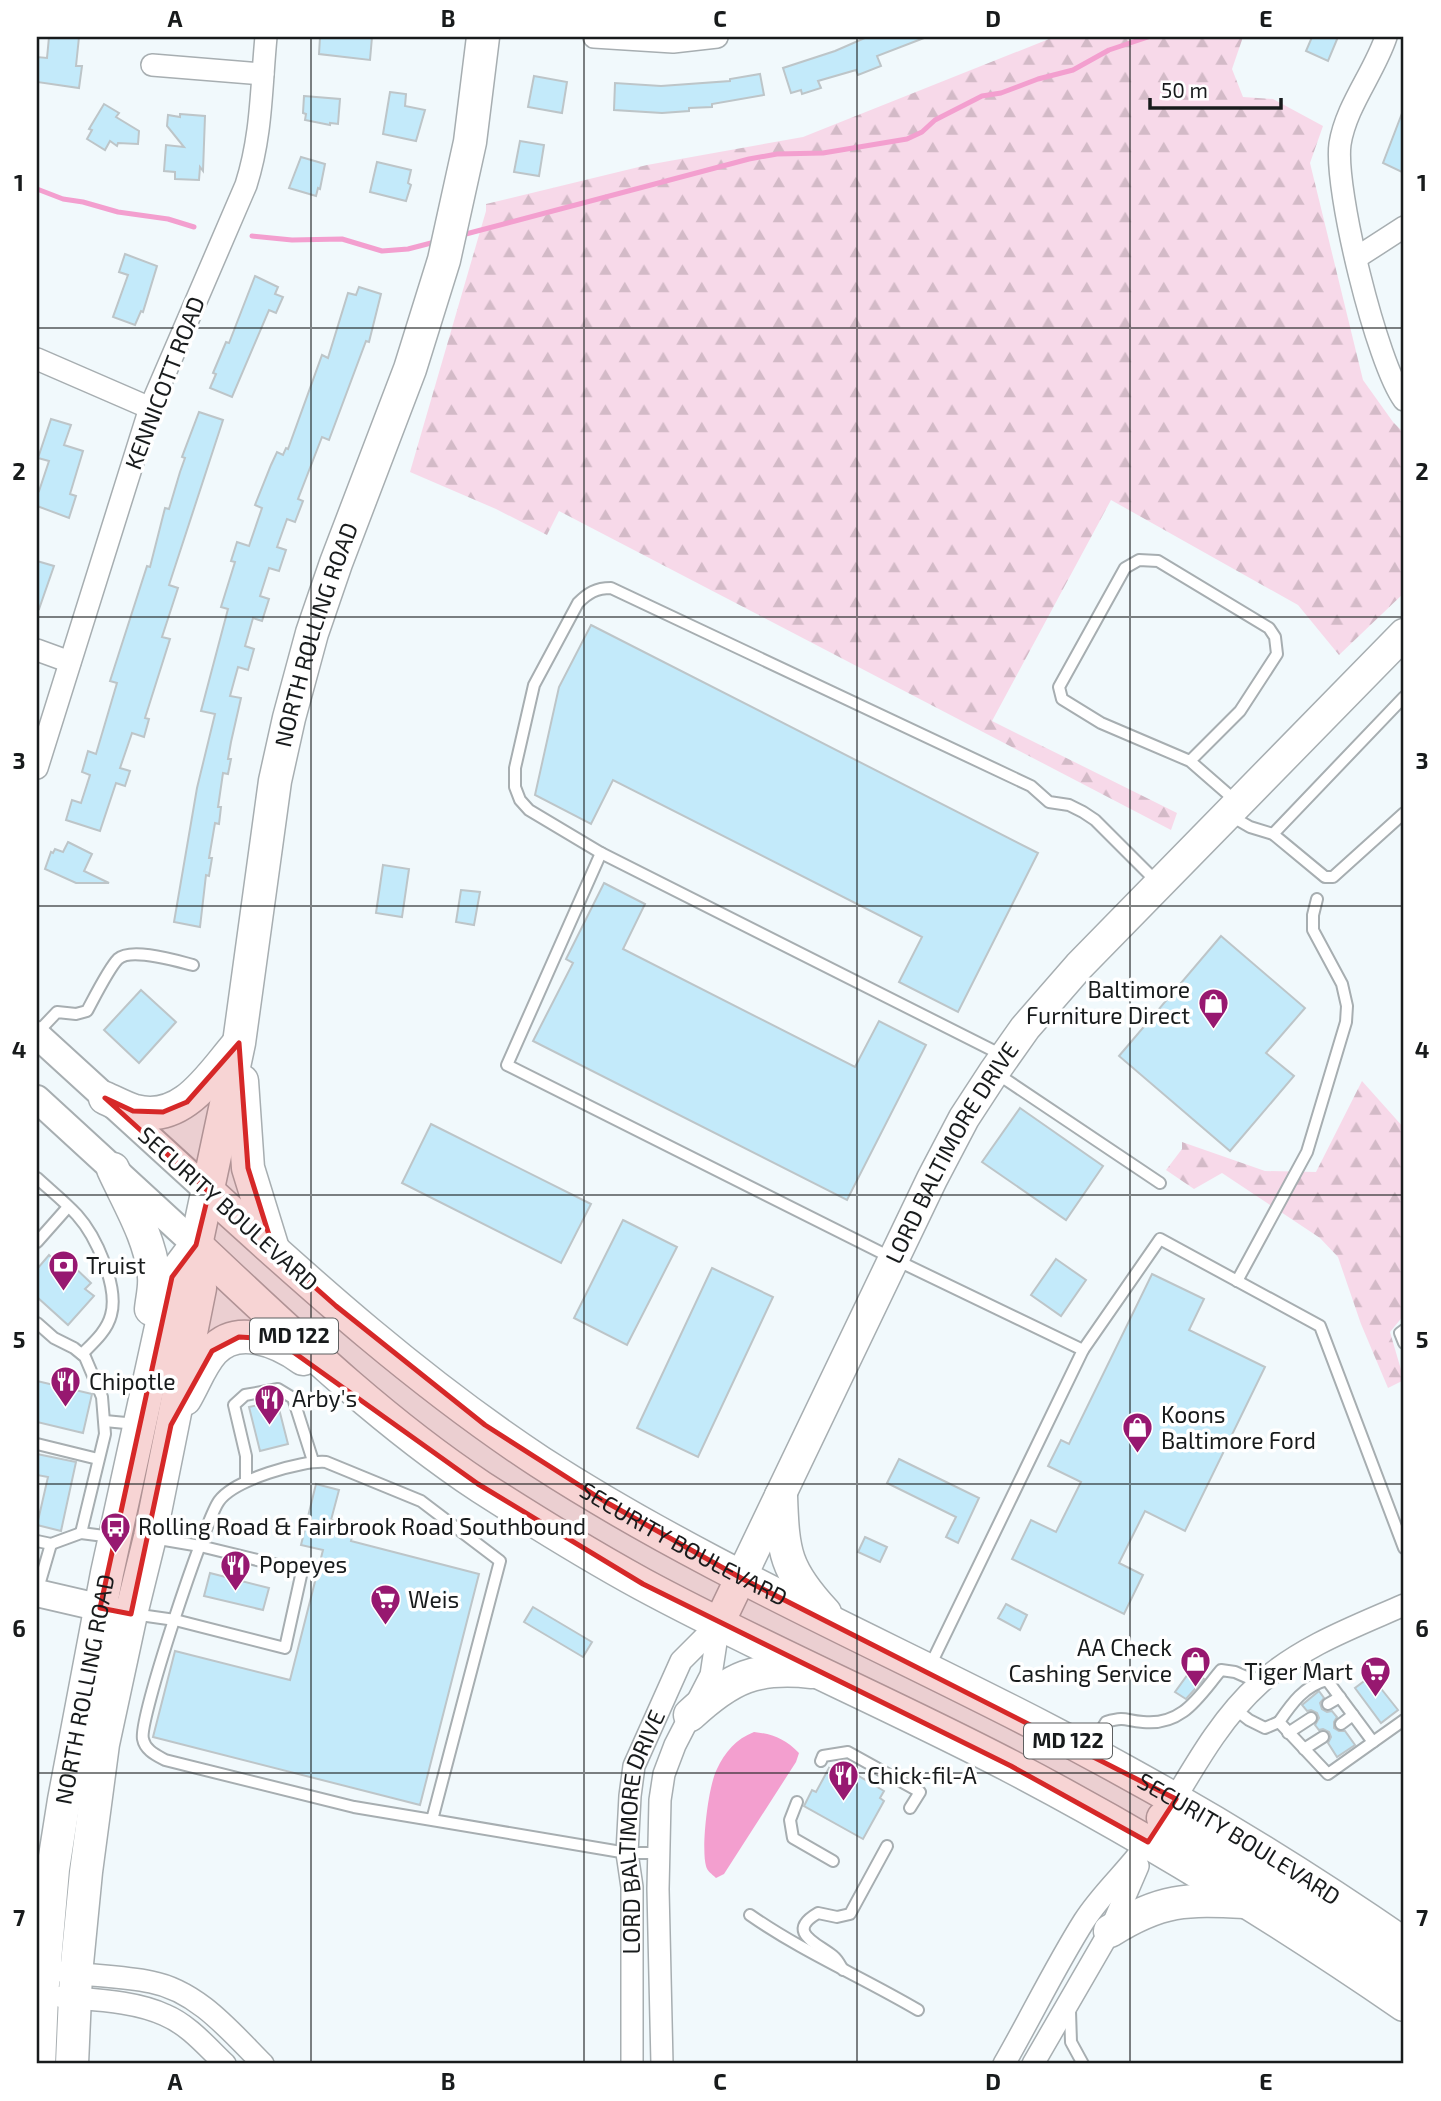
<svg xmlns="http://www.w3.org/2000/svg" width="1441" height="2101" viewBox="0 0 1441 2101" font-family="'Exo 2',sans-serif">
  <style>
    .forest { fill: url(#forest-firs) }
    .water { fill: #f39fcf }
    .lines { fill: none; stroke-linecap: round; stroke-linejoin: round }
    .stream { stroke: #f39fcf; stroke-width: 5 }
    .building { fill: #c3eafa; stroke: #bdc5c8; stroke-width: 2 }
    .service-casing { stroke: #a7aeb1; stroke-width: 14 }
    .minor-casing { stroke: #a7aeb1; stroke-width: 24 }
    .tertiary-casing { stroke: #a7aeb1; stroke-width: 30 }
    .secondary-casing { stroke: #a7aeb1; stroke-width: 33 }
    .primary-casing { stroke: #a7aeb1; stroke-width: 35 }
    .service { stroke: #fff; stroke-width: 10 }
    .minor { stroke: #fff; stroke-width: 21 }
    .tertiary { stroke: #fff; stroke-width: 26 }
    .secondary { stroke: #fff; stroke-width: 30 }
    .primary { stroke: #fff; stroke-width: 32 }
    .marked { fill: #d62828; fill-opacity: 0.2; stroke: #d62828; stroke-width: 5; stroke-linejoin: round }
    .grid { fill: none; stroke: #181b1c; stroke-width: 2; stroke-opacity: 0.55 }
    .labels { text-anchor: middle; stroke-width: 7; stroke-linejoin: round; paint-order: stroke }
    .shield { fill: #fff; stroke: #5d5f60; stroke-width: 2 }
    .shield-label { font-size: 21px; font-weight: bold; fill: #181b1c }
    .street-label { font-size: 23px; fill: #181b1c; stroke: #fff }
    .poi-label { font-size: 23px; fill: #181b1c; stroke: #fff; text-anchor: start }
    .neatline { fill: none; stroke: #181b1c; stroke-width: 2.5 }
    .grid-label { font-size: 23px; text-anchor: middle; font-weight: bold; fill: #181b1c }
  </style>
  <defs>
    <pattern id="forest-firs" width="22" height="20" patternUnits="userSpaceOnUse" patternTransform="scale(1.75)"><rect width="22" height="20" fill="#f7d9e9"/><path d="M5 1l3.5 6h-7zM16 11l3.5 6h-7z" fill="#d3bac7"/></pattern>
  </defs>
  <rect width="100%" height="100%" fill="#f1f9fc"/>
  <!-- forest -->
  <g class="forest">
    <path d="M1054 37H1243L1232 69 1243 97 1273 99 1323 126 1310 163 1363 380 1393 422 1404 433V593L1339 655 1298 605 1111 500 992 721 1177 813 1171 830 559 511 547 535 496 509 410 472 486 211V204L647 165 803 137Z"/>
    <path d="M1362 1081 1404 1128V1315L1390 1332 1404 1380 1388 1388 1361 1324 1338 1257 1320 1238 1222 1173 1194 1189 1166 1170 1182 1149V1142L1265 1171 1316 1172Z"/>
  </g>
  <!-- water -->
  <path class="water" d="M754 1732C773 1734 785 1739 799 1753L796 1762 724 1874 716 1878C712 1874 707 1871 706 1866 701 1849 708 1786 717 1769 725 1752 736 1739 754 1732Z"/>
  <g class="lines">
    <!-- stream -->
    <g class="stream">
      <path d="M37 189 63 199 83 202 118 212 168 219 194 227"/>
      <path d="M462 235 749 159 777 154 823 153 907 139 922 132 935 120 982 96 1001 93 1038 79 1073 70 1109 50 1148 37"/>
      <path d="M252 236 292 240 342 239 382 251 408 249 435 242"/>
    </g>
  </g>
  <!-- building -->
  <g class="building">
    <path d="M49 37H79L76 66H82L79 88 37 82V57L47 58Z"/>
    <path d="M320 37H372L370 60 319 54Z"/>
    <path d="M867 37 924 38 877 56 881 66 858 75 856 70 818 81 821 88 802 94 801 90 791 93 783 68 835 51Z"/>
    <path d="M1312 37H1338L1328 61 1306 51Z"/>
    <path d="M760 74 764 95 712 104V107L689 108V111L662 113 614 110 615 83 661 86 730 81V79Z"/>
    <path d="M534 76 567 82 562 113 528 107Z"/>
    <path d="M390 92 406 94 405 106 425 110 416 141 383 134Z"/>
    <path d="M304 96 340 99 338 124 330 123V125L305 120 306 114 303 113Z"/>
    <path d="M104 104 119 113 116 117 139 131 138 144 118 143 117 146 110 141 105 150 87 139 92 130 89 129Z"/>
    <path d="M1404 108V173L1383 163Z"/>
    <path d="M180 114 205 116 203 171 200 167 199 180 175 179V172L164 171 166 145 184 147 167 126 168 115 180 117Z"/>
    <path d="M520 141 544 145 539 176 514 172Z"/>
    <path d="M301 157 325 164 320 189 318 188 316 196 289 188Z"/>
    <path d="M377 162 411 170 408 183 411 185 406 201 370 192Z"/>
    <path d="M125 254 157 266 143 312 141 311 135 325 113 317 128 275 119 272Z"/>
    <path d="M255 276 278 287 275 294 283 297 276 313 269 310 232 397 210 388 216 374 213 373 226 342 229 343Z"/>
    <path d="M359 287 381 294 369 342 366 341 329 440 322 437 298 499 303 501 295 522 287 519 277 547 286 550 279 571 269 568 260 596 269 599 262 621 253 618 245 646 254 649 248 670 238 667 230 696 241 698 231 742 228 759H231L228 774 223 773 218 807H221L219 824 215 823 209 858H212L209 876 206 875 200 927 174 922 197 788 215 714 201 711 228 609 221 607 235 562 231 561 237 542 249 546 262 508 255 505 271 465 277 452 283 455 286 448 288 449 322 355 328 358 348 293 356 295Z"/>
    <path d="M199 412 223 420 169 585 178 588 162 637 170 639 145 718 149 719 144 737 132 733 120 768 130 771 125 786 116 783 100 831 66 820 72 800 81 803 90 775 82 772 88 751 96 754 117 683 110 681 147 566 150 567 165 508 169 509 180 472 185 458 182 457Z"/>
    <path d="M51 419 71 425 64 445 83 451 70 494 76 496 69 518 37 506V490L39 491 49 461 38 458Z"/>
    <path d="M37 561 54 566 39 609 37 608Z"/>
    <path d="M591 625 1038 853 958 1012 899 982 922 937 613 780 591 824 535 795 559 687Z"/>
    <path d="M68 842 92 854 84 871 109 883H76L45 869 51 852 53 853 55 849 63 852Z"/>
    <path d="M383 865 409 869 402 917 376 913Z"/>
    <path d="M604 883 645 904 623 949 855 1067 879 1021 926 1045 847 1200 533 1041 573 963 566 959Z"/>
    <path d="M461 890 480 892 474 925 456 922Z"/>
    <path d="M1221 936 1305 1008 1266 1053 1294 1076 1230 1151 1119 1056Z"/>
    <path d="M141 990 176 1022 139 1063 104 1030Z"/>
    <path d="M1020 1108 1103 1166 1066 1220 982 1162Z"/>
    <path d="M431 1124 591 1204 561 1263 402 1183Z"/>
    <path d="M623 1220 677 1247 627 1345 574 1318Z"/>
    <path d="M49 1255 66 1271 71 1264 91 1283 85 1289 94 1296 68 1325 37 1297V1269Z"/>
    <path d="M1056 1259 1086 1280 1061 1316 1031 1295Z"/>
    <path d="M712 1268 773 1297 698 1457 637 1428Z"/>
    <path d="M1152 1274 1204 1299 1189 1330 1265 1367 1185 1531 1145 1511 1119 1563 1143 1575 1124 1614 1012 1559 1031 1520 1056 1532 1081 1482 1048 1466 1061 1440 1069 1444Z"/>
    <path d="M37 1381 92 1394 83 1433 37 1422Z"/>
    <path d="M277 1401 288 1444 260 1451 249 1407Z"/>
    <path d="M37 1454 76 1462 61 1531 37 1525 48 1477 37 1475Z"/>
    <path d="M899 1459 979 1498 958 1543 946 1537 956 1517 887 1483Z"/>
    <path d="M316 1484 339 1490 331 1520 355 1526 351 1541 479 1574 420 1805 153 1737 175 1651 290 1680 323 1550 301 1545Z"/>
    <path d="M865 1537 887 1547 880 1562 858 1552Z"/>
    <path d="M210 1573 269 1588 263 1610 204 1596Z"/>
    <path d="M1006 1604 1027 1615 1020 1630 998 1618Z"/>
    <path d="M533 1607 592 1642 583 1657 524 1622Z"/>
    <path d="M1191 1670 1204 1679 1186 1699 1175 1692Z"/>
    <path d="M1371 1676 1398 1710 1381 1723 1355 1688Z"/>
    <path d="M1319 1691 1324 1698 1320 1703 1322 1709 1327 1712 1332 1711 1337 1717 1334 1722V1728L1339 1731H1345L1355 1745 1337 1757 1328 1743 1331 1737 1329 1732 1323 1729 1319 1730 1315 1725 1319 1718 1317 1713 1311 1710 1307 1711 1302 1705Z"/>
    <path d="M832 1767 849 1777 852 1772 884 1791 880 1798 884 1801 863 1839 804 1806 812 1790 816 1792 829 1768 831 1770Z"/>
  </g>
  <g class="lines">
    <defs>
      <g id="service">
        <path d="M1190 761 1240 711 1277 654 1275 637 1269 628 1158 561 1139 560 1125 568 1059 687 1062 699 1101 723 1190 761 1237 802"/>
        <path d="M1231 816 1250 827 1273 834 1325 877H1333L1404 813"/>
        <path d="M1273 834 1404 697"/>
        <path d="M601 853 507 1065 894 1259 1083 1350 929 1668"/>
        <path d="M37 1033 57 1012 76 1014 87 1011C94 998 109 968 118 959 131 947 177 961 193 965"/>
        <path d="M1002 1055 601 853 529 810 520 800 515 787V768L534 685 578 603C588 593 596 588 611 588L1031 786 1049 802 1069 805 1083 812 1095 820 1157 882"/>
        <path d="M996 1073 1160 1183"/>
        <path d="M37 1178C50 1190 65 1202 77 1215 96 1236 119 1287 111 1315 107 1331 93 1343 82 1354"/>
        <path d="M37 1242 68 1207"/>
        <path d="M1237 1281 1307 1152 1346 1022 1347 1006 1342 984 1313 930V915L1317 899"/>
        <path d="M37 1323 54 1338 74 1348 85 1357 102 1397 105 1434 81 1533"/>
        <path d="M1404 1330 1400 1333 1404 1343"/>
        <path d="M1083 1350 1160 1239 1320 1326 1404 1548"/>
        <path d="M105 1421 136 1424"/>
        <path d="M37 1444 98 1459"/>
        <path d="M246 1481V1456L234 1405 245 1395 278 1389 293 1398 313 1461"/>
        <path d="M37 1541 51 1544 81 1533 112 1537"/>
        <path d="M37 1592 51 1544"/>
        <path d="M133 1614 175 1620 285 1648 302 1571 200 1546 153 1538"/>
        <path d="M1328 1704 1340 1697"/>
        <path d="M1235 1709 1249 1720 1265 1728 1279 1722 1328 1774 1404 1720"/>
        <path d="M1279 1722C1292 1703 1304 1686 1327 1680L1373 1742"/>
        <path d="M1341 1724 1353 1715"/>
        <path d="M1288 1733 1311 1718"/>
        <path d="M1090 1749 1106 1722C1127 1716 1125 1721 1143 1722 1183 1726 1199 1696 1221 1670L1235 1672 1260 1683"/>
        <path d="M1304 1749 1323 1737"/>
        <path d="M821 1761 823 1756 848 1752 920 1792 910 1808"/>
        <path d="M797 1802 790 1820 793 1838 833 1861"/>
        <path d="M432 1820 354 1807 165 1760C156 1755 145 1750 143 1739 138 1721 205 1520 219 1501 234 1480 301 1460 326 1462L421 1501 500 1561 432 1820 627 1853H660"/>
        <path d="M750 1915C803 1952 862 1977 918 2010"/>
        <path d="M843 1970C840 1965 838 1960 833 1956 817 1943 785 1932 818 1913L837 1917 850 1914 887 1846"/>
        <path d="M1070 2011 1071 2042 1083 2064"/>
      </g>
      <g id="minor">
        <path d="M594 37 673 42 717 37"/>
        <path d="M1386 37C1374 73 1346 106 1340 144 1334 189 1377 364 1404 400"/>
        <path d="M152 65 263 74"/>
        <path d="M1356 258 1404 227"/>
        <path d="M37 359 150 408"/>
        <path d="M37 650 70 662"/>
        <path d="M37 768 150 408 246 185C262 135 261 88 266 37"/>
        <path d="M64 1972C93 1976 122 1976 151 1982 198 1991 231 2032 263 2064"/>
        <path d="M62 1997C95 2000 135 2001 165 2015 189 2025 207 2047 225 2064"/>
        <path id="s1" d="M632 2064V1887L627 1853 630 1796 634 1766 681 1661 719 1623"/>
        <path d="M662 2064 658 1889 660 1800 664 1774 675 1745 711 1675 719 1623"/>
        <path d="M1004 2064C1031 2017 1055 1967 1084 1921 1103 1891 1131 1868 1151 1838 1185 1785 1213 1725 1260 1683 1302 1646 1354 1627 1404 1605"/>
        <path d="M1033 2064 1110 1931 1138 1866"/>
      </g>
      <g id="tertiary">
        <path d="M37 1035 209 1192"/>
        <path d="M37 1099 196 1245"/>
        <path d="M37 1593 119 1612"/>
      </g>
      <g id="secondary">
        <path id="s2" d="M719 1623 932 1179 964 1118 994 1072 1025 1028 1079 966 1404 634"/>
      </g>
      <g id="primary">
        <path d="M242 1081 248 1168 273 1249"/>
        <path d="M105 1098C114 1102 125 1108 135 1111 183 1124 211 1075 238 1044"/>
        <path d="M113 1169C128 1202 151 1239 154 1277 155 1287 152 1299 151 1309"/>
        <path id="s3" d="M209 1192C314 1288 420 1383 540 1462 698 1564 871 1639 1038 1725 1165 1790 1287 1863 1404 1944"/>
        <path d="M196 1245C287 1330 377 1418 481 1487 534 1521 587 1554 642 1584 762 1649 889 1703 1010 1766 1146 1837 1277 1918 1404 2005"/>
        <path d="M185 1399C194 1384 201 1364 213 1351 237 1324 278 1341 303 1359"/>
        <path d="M781 1496C783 1553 785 1570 825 1613"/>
        <path d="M690 1715C731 1677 756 1666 812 1672"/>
        <path d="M1163 1818 1348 1935 1404 1974"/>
        <path d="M1110 1931C1161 1899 1186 1899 1245 1902"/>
        <path id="s4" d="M39 2064 42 1995 53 1869 64 1800 107 1573 172 1277 196 1245"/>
        <path id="s5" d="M72 2064 76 1974 86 1872 103 1744 131 1614 150 1537 200 1288 196 1245 239 1043 275 781 289 718 312 633 336 563 410 369 444 260 470 142 483 37"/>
      </g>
    </defs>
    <!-- service casing -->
    <use href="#service" class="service-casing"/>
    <!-- minor casing -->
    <use href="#minor" class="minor-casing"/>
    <!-- tertiary casing -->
    <use href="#tertiary" class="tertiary-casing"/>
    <!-- secondary casing -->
    <use href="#secondary" class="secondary-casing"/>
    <!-- primary casing -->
    <use href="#primary" class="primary-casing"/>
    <!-- service -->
    <use href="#service" class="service"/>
    <!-- minor -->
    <use href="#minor" class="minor"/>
    <!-- tertiary -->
    <use href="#tertiary" class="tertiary"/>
    <!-- secondary -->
    <use href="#secondary" class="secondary"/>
    <!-- primary -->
    <use href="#primary" class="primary"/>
  </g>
  <!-- marked area -->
  <path class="marked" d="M239 1043 248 1168 274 1251 336 1306 485 1425 604 1501 741 1578 1176 1799 1148 1842 1011 1766 643 1584 478 1484 289 1349 258 1338 239 1337 212 1351 171 1425 131 1614 100 1608 172 1277 196 1245 209 1192 105 1098 133 1111 163 1112 187 1102Z"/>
  <!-- grid -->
  <path class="grid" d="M311 37V2064M584 37V2064M857 37V2064M1130 37V2064M37 328H1404M37 617H1404M37 906H1404M37 1195H1404M37 1484H1404M37 1773H1404"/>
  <!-- icons -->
  <defs>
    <symbol id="shop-pin" viewBox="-11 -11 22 30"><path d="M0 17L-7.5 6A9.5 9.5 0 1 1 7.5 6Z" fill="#971870" stroke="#fff"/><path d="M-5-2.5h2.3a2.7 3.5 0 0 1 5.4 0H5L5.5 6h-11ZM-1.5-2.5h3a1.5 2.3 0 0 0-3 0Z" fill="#fff"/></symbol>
    <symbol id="bank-pin" viewBox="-11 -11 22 30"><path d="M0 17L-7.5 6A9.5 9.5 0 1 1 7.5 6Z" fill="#971870" stroke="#fff"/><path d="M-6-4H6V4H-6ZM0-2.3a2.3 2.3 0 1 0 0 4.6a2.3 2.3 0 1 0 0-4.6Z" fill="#fff"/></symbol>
    <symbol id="restaurant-pin" viewBox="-11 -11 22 30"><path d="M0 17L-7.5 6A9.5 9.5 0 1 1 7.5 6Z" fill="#971870" stroke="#fff"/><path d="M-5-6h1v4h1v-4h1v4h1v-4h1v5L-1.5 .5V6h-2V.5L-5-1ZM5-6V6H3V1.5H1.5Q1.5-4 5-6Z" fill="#fff"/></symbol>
    <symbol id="bus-pin" viewBox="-11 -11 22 30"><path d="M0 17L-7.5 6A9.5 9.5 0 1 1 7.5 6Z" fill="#971870" stroke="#fff"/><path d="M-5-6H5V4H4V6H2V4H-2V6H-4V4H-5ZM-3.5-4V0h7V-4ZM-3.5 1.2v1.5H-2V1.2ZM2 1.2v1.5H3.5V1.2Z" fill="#fff"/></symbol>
    <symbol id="supermarket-pin" viewBox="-11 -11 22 30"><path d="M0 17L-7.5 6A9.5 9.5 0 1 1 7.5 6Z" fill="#971870" stroke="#fff"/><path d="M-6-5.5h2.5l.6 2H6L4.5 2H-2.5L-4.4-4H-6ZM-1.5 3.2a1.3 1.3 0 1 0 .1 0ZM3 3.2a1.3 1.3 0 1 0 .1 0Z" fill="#fff"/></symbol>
  </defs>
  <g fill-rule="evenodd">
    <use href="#shop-pin" x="1196" y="986" width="35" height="47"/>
    <use href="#bank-pin" x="46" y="1248" width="35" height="47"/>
    <use href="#restaurant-pin" x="48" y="1364" width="35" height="47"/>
    <use href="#restaurant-pin" x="252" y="1382" width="35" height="47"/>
    <use href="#shop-pin" x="1120" y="1410" width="35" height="47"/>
    <use href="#bus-pin" x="98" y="1510" width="35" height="47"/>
    <use href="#restaurant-pin" x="218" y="1548" width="35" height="47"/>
    <use href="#supermarket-pin" x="368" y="1582" width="35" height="47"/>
    <use href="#shop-pin" x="1178" y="1644" width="35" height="47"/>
    <use href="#supermarket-pin" x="1358" y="1654" width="35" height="47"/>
    <use href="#restaurant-pin" x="826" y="1758" width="35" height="47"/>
  </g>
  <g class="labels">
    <!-- shield labels -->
    <g class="shield">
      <rect x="250" y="1318.5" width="88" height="35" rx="5"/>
      <rect x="1024" y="1723.5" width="88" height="35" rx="5"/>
    </g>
    <g class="shield-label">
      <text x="294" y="1343">MD 122</text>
      <text x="1068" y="1748">MD 122</text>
    </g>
    <!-- street labels -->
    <g class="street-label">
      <text transform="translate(165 383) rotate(-69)" y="8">KENNICOTT ROAD</text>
      <text dy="8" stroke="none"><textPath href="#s5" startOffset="1454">NORTH ROLLING ROAD</textPath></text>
      <text dy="8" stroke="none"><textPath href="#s2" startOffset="525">LORD BALTIMORE DRIVE</textPath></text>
      <text transform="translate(228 1209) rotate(42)" y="8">SECURITY BOULEVARD</text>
      <text dy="8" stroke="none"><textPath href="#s3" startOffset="593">SECURITY BOULEVARD</textPath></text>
      <text dy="8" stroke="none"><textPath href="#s4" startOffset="378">NORTH ROLLING ROAD</textPath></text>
      <text dy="8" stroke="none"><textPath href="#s1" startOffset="234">LORD BALTIMORE DRIVE</textPath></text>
      <text dy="8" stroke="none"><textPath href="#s3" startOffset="1222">SECURITY BOULEVARD</textPath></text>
    </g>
    <!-- poi labels -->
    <g class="poi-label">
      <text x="1190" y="998" text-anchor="end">Baltimore<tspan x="1190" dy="26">Furniture Direct</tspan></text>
      <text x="86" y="1274">Truist</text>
      <text x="89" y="1390">Chipotle</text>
      <text x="292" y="1407">Arby's</text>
      <text x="1161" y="1423">Koons<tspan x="1161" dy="26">Baltimore Ford</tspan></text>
      <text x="138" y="1535">Rolling Road &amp; Fairbrook Road Southbound</text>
      <text x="259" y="1573">Popeyes</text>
      <text x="408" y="1608">Weis</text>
      <text x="1172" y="1656" text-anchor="end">AA Check<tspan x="1172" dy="26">Cashing Service</tspan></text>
      <text x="1353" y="1680" text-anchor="end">Tiger Mart</text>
      <text x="867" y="1784">Chick-fil-A</text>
    </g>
  </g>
  <!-- border -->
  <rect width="1441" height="2101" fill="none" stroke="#ffffff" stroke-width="77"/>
  <!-- scale -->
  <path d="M1150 98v10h131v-10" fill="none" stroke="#181b1c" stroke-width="3.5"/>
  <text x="1161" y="98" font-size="21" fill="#181b1c" stroke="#ffffff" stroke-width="5" paint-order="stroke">50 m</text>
  <rect x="38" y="38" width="1364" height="2024" class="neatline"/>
  <g class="grid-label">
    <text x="175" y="27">A</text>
    <text x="448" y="27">B</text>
    <text x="720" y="27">C</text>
    <text x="993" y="27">D</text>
    <text x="1266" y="27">E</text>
    <text x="19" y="191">1</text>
    <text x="1422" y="191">1</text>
    <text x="19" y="480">2</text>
    <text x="1422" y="480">2</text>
    <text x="19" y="769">3</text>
    <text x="1422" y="769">3</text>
    <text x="19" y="1058">4</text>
    <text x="1422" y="1058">4</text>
    <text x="19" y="1348">5</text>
    <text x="1422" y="1348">5</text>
    <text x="19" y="1637">6</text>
    <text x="1422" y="1637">6</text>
    <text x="19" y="1926">7</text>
    <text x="1422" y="1926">7</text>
    <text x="175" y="2090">A</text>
    <text x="448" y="2090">B</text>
    <text x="720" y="2090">C</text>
    <text x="993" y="2090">D</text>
    <text x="1266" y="2090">E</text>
  </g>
</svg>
